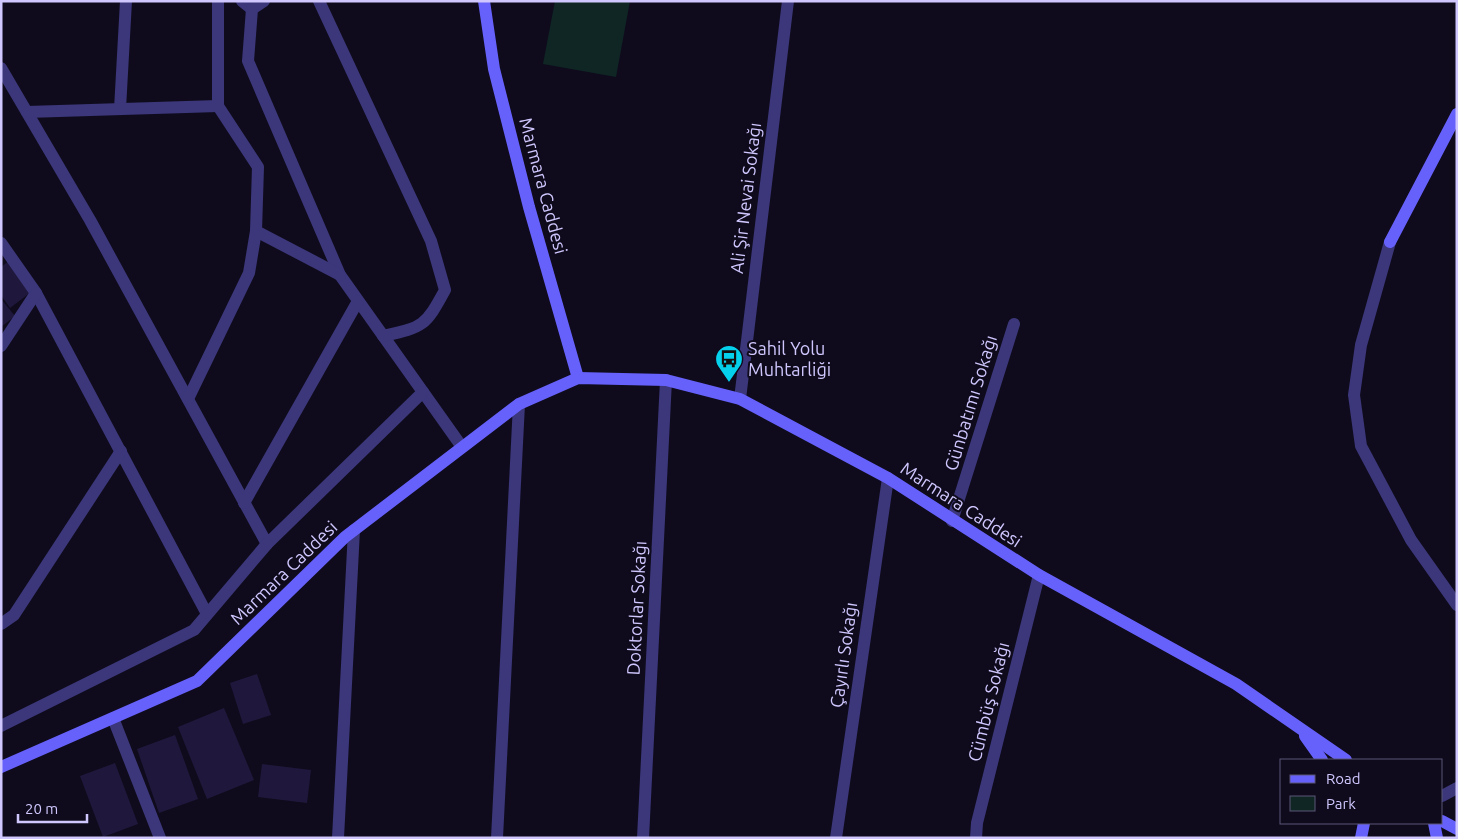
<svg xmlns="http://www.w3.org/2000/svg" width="1458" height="839" viewBox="0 0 1458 839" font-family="Ubuntu,sans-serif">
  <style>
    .green { fill: #0f2625 }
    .building { fill: #20183c }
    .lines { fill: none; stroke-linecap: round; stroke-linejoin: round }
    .street { stroke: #3b377a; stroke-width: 12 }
    .secondary { stroke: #6761fc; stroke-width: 12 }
    .labels { text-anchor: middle; stroke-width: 4; stroke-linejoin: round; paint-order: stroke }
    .street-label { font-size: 18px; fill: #cfc7fe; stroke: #0f0b1c }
    .poi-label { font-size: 18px; fill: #cfc7fe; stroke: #0f0b1c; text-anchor: start }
  </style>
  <rect width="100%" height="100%" fill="#0f0b1c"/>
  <!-- green -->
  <path class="green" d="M555 1H630L616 77 543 64Z"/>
  <!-- building -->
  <g class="building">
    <path d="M9 261 31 292 10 308 1 295V267Z"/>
    <path d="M1 299 15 316 1 327Z"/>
    <path d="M257 674 271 715 243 724 230 683Z"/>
    <path d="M224 708 254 780 207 799 178 727Z"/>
    <path d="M175 735 198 799 159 813 137 749Z"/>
    <path d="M115 763 138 824 103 837 80 776Z"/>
    <path d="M262 764 311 770 307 803 258 797Z"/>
  </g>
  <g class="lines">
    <!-- street -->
    <g class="street">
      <path d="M242 1 252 9"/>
      <path d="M264 1 252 9 248 61 340 275 462 447"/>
      <path d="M319 1 431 241 445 290C425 327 423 327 383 336"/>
      <path d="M1 68 90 220 267 544 423 392"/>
      <path d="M120 109 126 1"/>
      <path d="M27 112 218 106"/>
      <path d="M256 231 340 275"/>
      <path d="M1390 242 1361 345 1354 395 1361 446 1411 540 1457 605"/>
      <path d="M1 243 36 293 207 614"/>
      <path d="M1 346 36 293"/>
      <path d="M188 399 249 273 256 231 258 167 218 106V1"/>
      <path d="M740 399 788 1"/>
      <path d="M244 503 358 301"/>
      <path d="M952 521 1014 324"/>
      <path d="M1 624 14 615 121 451"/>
      <path d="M113 718 160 838"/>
      <path d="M1 726 194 630 267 544"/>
      <path d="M1442 796 1457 788"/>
      <path d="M338 838 354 530"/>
      <path d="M497 838 519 404"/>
      <path d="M643 838 666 380"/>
      <path d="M836 838 888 478"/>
      <path d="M976 838 977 823 1039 575"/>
    </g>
    <!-- secondary -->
    <g class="secondary">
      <path d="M484 1 494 69 529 207 578 378"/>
      <path d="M1390 242 1457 114"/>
      <path d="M1305 736 1322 760"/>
      <path d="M1 767 197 681 345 537 519 404 578 378 666 380 740 399 888 478 1039 575 1236 684 1346 760"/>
      <path d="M1442 821 1457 829"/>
      <path d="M1434 823 1437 838"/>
      <path d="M1361 838 1364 823"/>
    </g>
  </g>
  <!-- icons -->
  <defs>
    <symbol id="bus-pin" viewBox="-11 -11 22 30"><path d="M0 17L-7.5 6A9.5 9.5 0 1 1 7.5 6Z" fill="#05d1ec" stroke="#0f0b1c"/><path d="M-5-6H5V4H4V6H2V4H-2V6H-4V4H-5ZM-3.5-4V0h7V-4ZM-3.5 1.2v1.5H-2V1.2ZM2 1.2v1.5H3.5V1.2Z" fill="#111"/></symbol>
  </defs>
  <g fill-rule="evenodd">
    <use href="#bus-pin" x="713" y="343" width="32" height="43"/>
  </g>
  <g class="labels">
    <!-- street labels -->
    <g class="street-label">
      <text transform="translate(543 186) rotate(75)" y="6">Marmara Caddesi</text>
      <text transform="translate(746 198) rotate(-83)" y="6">Ali Şir Nevai Sokağı</text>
      <text transform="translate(971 403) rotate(-73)" y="6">Günbatımı Sokağı</text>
      <text transform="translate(961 505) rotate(33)" y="6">Marmara Caddesi</text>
      <text transform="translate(284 573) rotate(-44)" y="6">Marmara Caddesi</text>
      <text transform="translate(637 608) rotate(-87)" y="6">Doktorlar Sokağı</text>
      <text transform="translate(844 655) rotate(-82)" y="6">Çayırlı Sokağı</text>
      <text transform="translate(989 702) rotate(-76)" y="6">Cümbüş Sokağı</text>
    </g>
    <!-- poi labels -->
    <g class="poi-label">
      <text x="748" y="355">Sahil Yolu<tspan x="748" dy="21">Muhtarliği</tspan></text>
    </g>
  </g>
  <!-- border -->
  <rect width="1458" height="839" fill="none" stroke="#cfc7fe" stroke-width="5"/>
  <!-- legend -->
  <rect x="1280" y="759" width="162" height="65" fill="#0f0b1c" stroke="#5c5676"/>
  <rect x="1290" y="775" width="25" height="8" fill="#6761fc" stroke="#5c5676"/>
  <text x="1326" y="784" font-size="15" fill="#cfc7fe">Road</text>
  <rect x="1290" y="796" width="25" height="15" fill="#0f2625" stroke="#5c5676"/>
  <text x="1326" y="809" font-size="15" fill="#cfc7fe">Park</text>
  <!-- scale -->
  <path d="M18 814v8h69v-8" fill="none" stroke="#cfc7fe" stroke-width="2.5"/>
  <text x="25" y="814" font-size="15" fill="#cfc7fe" stroke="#0f0b1c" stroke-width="4" paint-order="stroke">20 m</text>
</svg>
